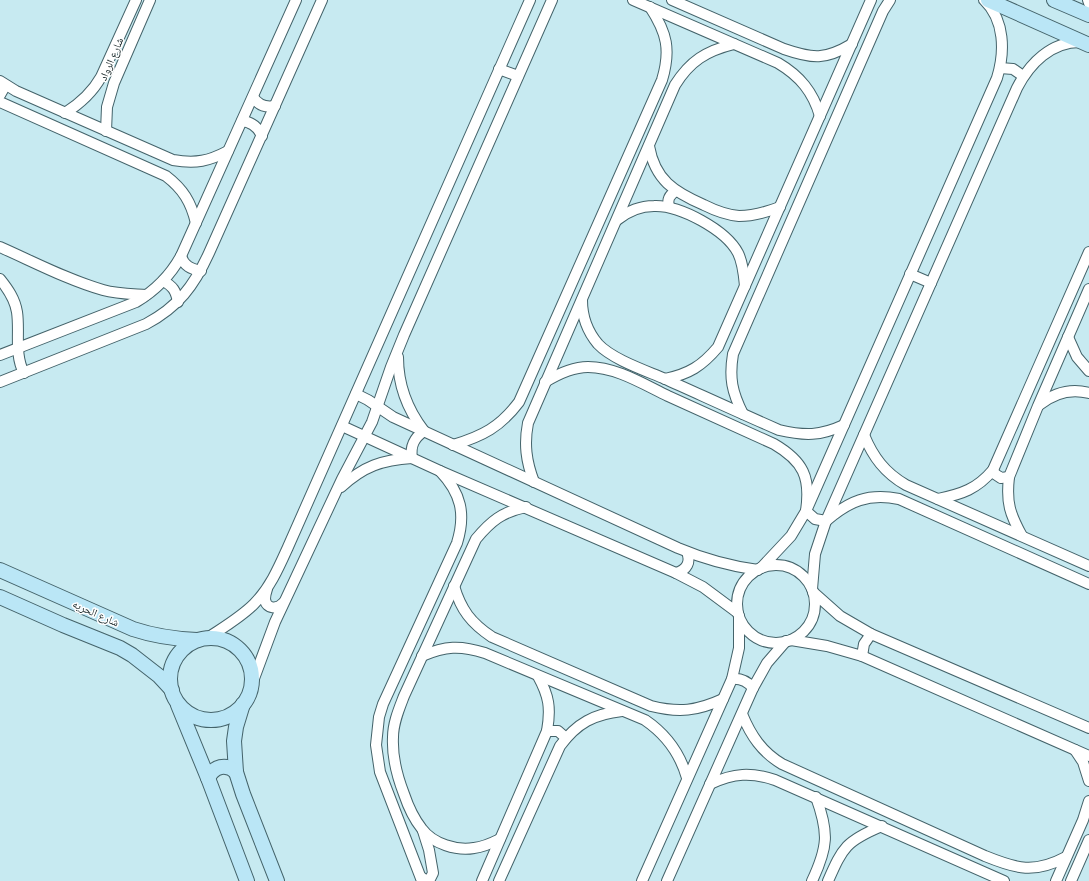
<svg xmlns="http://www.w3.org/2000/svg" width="1089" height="881" viewBox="0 0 1089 881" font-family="Arial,'Noto Naskh Arabic',sans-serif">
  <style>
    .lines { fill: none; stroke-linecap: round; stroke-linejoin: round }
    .street-casing { stroke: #44636a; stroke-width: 12 }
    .secondary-casing { stroke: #44636a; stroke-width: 16 }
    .street { stroke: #fff; stroke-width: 10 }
    .secondary { stroke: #bae6f6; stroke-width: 14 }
    .labels { text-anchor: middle; stroke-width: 3; stroke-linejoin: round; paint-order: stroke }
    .street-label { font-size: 11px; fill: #202e30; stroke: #fff }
  </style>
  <rect width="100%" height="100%" fill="#c7eaf1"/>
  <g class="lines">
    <defs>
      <g id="street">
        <path d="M633 0 778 63C800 76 813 92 820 116"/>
        <path d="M672 0 784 49C813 59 825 60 852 44"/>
        <path d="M1088 0 1089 3"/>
        <path d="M1000 68 1013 69 1023 76"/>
        <path d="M499 69 518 76"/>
        <path d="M0 81 16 91 173 160C196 164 209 161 228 151"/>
        <path d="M0 95 4 88 7 86"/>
        <path d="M253 97C258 105 265 108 275 106"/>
        <path d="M0 102 166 176C183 189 191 202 196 223"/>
        <path d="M65 113C81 103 92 93 101 77L136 0"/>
        <path d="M242 121C252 122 258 127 262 136"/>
        <path d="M106 131 107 107 114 83 150 0"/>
        <path d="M649 146C655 180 674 192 704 205 714 210 727 215 739 216 753 216 767 212 780 207"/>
        <path d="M669 207C667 200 669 195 676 191"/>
        <path d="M617 220C628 211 640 206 654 206 680 205 726 230 738 253 743 263 744 275 745 286"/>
        <path d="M0 247C34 262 68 280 103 290 117 294 132 294 146 295"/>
        <path d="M181 256C184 266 191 269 201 271"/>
        <path d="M910 274 931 283"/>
        <path d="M0 279C8 289 15 299 17 312 20 332 14 354 24 373"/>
        <path d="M163 281C173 286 176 291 178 302"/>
        <path d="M582 300C582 317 587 331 598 344 612 359 644 370 663 378 701 395 740 413 779 430 805 436 820 436 844 425"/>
        <path d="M1068 337 1077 357 1089 371"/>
        <path d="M0 355 136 302C156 290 170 276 181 256L296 0"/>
        <path d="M665 379C689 374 702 366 718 347L871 0"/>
        <path d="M0 382 146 324C178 307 194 286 209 253L322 0"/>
        <path d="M545 382C558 374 572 367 588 367 616 367 643 384 668 396 703 412 738 428 774 444 803 461 811 477 806 511L815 519 826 521C849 501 868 493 899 499L1089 584"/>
        <path d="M356 394 368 400 393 417 678 548C704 559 730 566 758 570"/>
        <path d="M1039 405C1054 393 1070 388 1089 393"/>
        <path d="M743 414C732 392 729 378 733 354L883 11 890 0"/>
        <path d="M342 426 440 471 676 573 703 587 738 613"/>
        <path d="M864 435C873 457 885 473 906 485L1089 566"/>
        <path d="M453 445C483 436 500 427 519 402L662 80C671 50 667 33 650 7"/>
        <path d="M993 470 995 474 1001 478 1009 477"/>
        <path d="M534 482C526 461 524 444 528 423L675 85C690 61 706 51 734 44"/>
        <path d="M341 487C364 466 382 460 412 458 410 446 414 438 424 431 407 409 398 386 398 357"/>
        <path d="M938 499C962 494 977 489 993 470L1089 252"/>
        <path d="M1022 536C1010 514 1006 503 1009 477L1038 406 1089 289"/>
        <circle cx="776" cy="604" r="39"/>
        <path d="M761 568 791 536 806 511 997 78C1005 52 1005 20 984 0"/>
        <path d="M676 573C687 570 691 562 687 552"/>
        <path d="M454 586C461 610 471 623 492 637L651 706C679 713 697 711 723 699"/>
        <path d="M267 589C266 592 265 595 265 599 266 610 278 609 283 603"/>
        <path d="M812 589 815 554 826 521 1017 88C1030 63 1051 42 1080 42"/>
        <path d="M813 592 840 616 871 634 1089 728"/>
        <path d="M209 637C224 627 241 617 254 604 270 588 279 567 288 547L530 0"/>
        <path d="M791 640 827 646 862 656 1089 756"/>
        <path d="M422 656C445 646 460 645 485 653L645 720C667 735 680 753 687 778"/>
        <path d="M862 656 864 644 871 634"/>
        <path d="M732 679C741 678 747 681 753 688"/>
        <path d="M252 684 275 622 342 479 372 422 391 367 404 335 552 0"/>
        <path d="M742 714C751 736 762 752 782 764L985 856C1017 869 1034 874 1066 857"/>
        <path d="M547 731H558L566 738"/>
        <path d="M1075 750 1083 762 1089 781"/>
        <path d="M710 784C734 773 751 772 775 780L1004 881"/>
        <path d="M500 839C492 843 483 847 474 848 457 851 433 844 422 829 414 819 408 806 404 794 397 776 392 756 393 737 393 723 399 709 404 696L476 539C491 521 502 512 526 507"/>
        <path d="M421 877 425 880 430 879 433 873 429 850 423 831"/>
        <path d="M422 881 380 772 376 745 379 717 383 704 457 543C466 514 461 493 440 471"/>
        <path d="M482 881 547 731C551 708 549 696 538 676"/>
        <path d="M499 881 560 746C577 723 594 714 622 711"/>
        <path d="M642 881 732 679 739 648V616"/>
        <path d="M667 881 753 688 767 663 786 641"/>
        <path d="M812 881C828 847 829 833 816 797"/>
        <path d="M828 881C843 847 846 841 882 826"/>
        <path d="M1056 881 1083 820 1089 801"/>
        <path d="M1071 881 1089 840"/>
      </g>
      <g id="secondary">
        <path d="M988 0 1089 45"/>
        <path d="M1054 0 1089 15"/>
        <path d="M0 570 133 629C154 636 174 639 197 640"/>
        <path d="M0 597 63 625 120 648 132 655 159 676 172 690"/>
        <circle cx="211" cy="679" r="41"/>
        <path d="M243 704 236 727 234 741 236 772 243 794 277 881"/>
        <path d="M178 705 208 778 247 881"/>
        <path d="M208 778C214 766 226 763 236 772"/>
      </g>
    </defs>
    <!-- street casing -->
    <use href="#street" class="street-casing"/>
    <!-- secondary casing -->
    <use href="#secondary" class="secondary-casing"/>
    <!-- street -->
    <use href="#street" class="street"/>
    <!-- secondary -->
    <use href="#secondary" class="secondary"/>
  </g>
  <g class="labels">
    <!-- street labels -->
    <g class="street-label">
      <text transform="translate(111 59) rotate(-67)" y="4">شارع الرواد</text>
      <text transform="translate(96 613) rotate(24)" y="4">شارع الحريه</text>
    </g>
  </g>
</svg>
